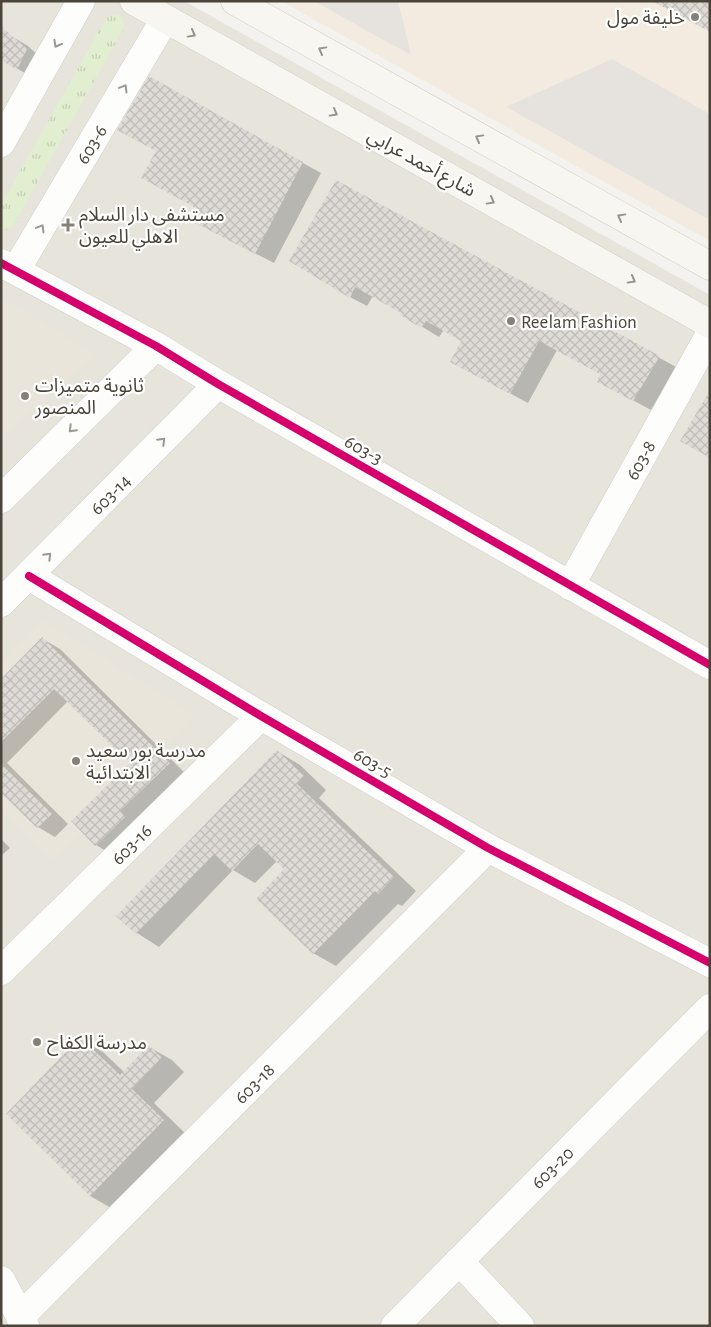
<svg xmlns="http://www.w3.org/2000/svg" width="711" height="1327" viewBox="0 0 711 1327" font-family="'Alegreya Sans','Noto Sans Arabic',sans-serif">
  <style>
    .residential { fill: #e7e4dc }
    .commercial { fill: #f3ebdf }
    .education { fill: #eae5da }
    .grass { fill: url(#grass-tufts) }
    .parking { fill: #e6e3df }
    .shadow { fill: #0003 }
    .building { fill: url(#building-cross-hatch) }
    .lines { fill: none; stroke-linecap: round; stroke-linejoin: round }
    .street-casing { stroke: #d2d0cb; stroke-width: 29 }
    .secondary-casing { stroke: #d3cfc5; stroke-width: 29 }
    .street { stroke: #fdfdfc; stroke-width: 28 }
    .secondary { stroke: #f7f6f1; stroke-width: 28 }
    .cycleway-casing { stroke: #fff; stroke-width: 11 }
    .cycleway { stroke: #d6006c; stroke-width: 8 }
    .oneway { stroke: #98948c }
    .oneway2 { stroke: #9b9791 }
    .poi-dot { fill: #868178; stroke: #fff; stroke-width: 2 }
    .labels { text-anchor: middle; stroke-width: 4.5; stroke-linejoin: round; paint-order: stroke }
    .poi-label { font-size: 19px; fill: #4b4439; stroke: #fff; text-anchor: start }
    .street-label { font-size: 19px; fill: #4b4439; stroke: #fff }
  </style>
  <defs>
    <pattern id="grass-tufts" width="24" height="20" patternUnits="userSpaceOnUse" patternTransform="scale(1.25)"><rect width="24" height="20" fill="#e1eecf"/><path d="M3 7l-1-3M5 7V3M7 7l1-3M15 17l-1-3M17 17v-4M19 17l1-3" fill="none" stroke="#c3cdb2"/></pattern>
    <pattern id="building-cross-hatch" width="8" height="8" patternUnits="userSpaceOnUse" patternTransform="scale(1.25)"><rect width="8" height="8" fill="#dedbd6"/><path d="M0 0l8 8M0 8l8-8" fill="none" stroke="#c0bdb8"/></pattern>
  </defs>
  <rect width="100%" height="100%" fill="#f4f2ee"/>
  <!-- residential -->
  <path class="residential" d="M1 1H184L710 295V1326H1Z"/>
  <!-- commercial -->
  <path class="commercial" d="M281 1H710V241Z"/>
  <!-- education -->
  <g class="education">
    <path d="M1 297 95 354 1 439Z"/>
    <path d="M42 620 195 715 54 860 1 807V664Z"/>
  </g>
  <!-- grass -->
  <path class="grass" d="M115 14 123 18 124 28 13 226 7 230 1 229V205L106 18Z"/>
  <!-- parking -->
  <g class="parking">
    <path d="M314 1H398L411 55 369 32Z"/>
    <path d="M612 59 710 114V220L506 107Z"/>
  </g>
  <!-- shadow -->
  <g class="shadow">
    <path d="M1 30 28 46 44 61 35 79 1 59Z"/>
    <path d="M150 78 321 173 274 263 210 230 198 208 157 151Z"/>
    <path d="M337 181 676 367 651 410 616 391 602 374 557 350 528 403 468 371 463 341 444 330 439 337 401 314 402 313 373 296 367 306 350 297Z"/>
    <path d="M43 639 60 649 186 774 113 855 96 845 131 763 68 701 7 763 68 824 55 837 38 827 1 791V681Z"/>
    <path d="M277 751 300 765 326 790 319 798 416 891 402 906 398 904 336 966 313 953 286 869 277 861 255 883 233 870 159 947 137 933 118 916Z"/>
    <path d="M1 839 10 848 1 856Z"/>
    <path d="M80 1039 103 1052 124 1072 149 1047 172 1060 184 1072 154 1103 186 1134 113 1209 90 1196Z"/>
  </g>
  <!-- building -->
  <g class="building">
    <path d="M652 1H710V32Z"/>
    <path d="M1 26 27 49 17 70 1 60Z"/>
    <path d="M149 76 303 162 255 254 190 220 196 208 141 178 156 151 117 130Z"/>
    <path d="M336 180 660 356 633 401 597 382 600 374 539 341 510 394 450 362 461 341 426 321 421 328 400 315 401 313 355 287 350 298 289 261Z"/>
    <path d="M710 390V458L680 441Z"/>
    <path d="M42 637 170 763 120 811 125 817 95 846 71 821 130 763 54 689 1 742V679Z"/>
    <path d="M277 750 304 776 297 784 394 877 378 894 375 891 313 954 256 899 284 869 258 844 232 871 214 854 136 934 116 916Z"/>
    <path d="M1 764 52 814 37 828 1 793Z"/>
    <path d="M80 1037 120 1075 149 1045 162 1058 132 1089 164 1120 90 1196 6 1114Z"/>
  </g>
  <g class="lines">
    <defs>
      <g id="street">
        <path d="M1 143 81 1"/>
        <path d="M1 263 156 346 218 384 710 665"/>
        <path d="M16 270 165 19"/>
        <path d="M1 499 156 346"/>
        <path d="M29 576 261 716 488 848 710 963"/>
        <path d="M570 586 710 334"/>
        <path d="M1 603 218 384"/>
        <path d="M1 971 261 716"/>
        <path d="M459 1261 520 1326"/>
        <path d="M1 1280 25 1326"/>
        <path d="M20 1317 488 848"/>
        <path d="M395 1326 710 1008"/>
      </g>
      <g id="secondary">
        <path d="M134 1 710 324"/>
        <path d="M235 1 710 266"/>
      </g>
    </defs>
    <!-- street casing -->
    <use href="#street" class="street-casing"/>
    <!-- secondary casing -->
    <use href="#secondary" class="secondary-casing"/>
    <!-- street -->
    <use href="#street" class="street"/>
    <!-- secondary -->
    <use href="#secondary" class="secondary"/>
    <defs>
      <g id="cycleway">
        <path d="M1 263 156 346 218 384 710 665"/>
        <path d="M29 576 261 716 488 848 710 963"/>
      </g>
    </defs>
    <!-- cycleway casing -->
    <use href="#cycleway" class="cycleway-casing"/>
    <!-- cycleway -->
    <use href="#cycleway" class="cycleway"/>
  </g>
  <!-- one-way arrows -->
  <defs><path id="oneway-chevron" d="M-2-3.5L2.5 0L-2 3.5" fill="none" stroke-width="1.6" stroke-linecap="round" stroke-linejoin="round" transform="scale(1.25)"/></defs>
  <g class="oneway">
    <use href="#oneway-chevron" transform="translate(192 34) rotate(29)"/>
    <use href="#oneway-chevron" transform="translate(322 50) rotate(-151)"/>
    <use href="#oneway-chevron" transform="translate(334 113) rotate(29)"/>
    <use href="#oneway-chevron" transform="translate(479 138) rotate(-151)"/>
    <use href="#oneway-chevron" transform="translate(491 201) rotate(29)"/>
    <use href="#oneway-chevron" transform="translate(621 217) rotate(-151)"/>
    <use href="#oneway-chevron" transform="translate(632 280) rotate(29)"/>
  </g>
  <g class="oneway2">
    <use href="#oneway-chevron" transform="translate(57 44) rotate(119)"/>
    <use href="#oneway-chevron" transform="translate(124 88) rotate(-59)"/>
    <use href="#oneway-chevron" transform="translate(41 228) rotate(-59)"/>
    <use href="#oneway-chevron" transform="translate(72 429) rotate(135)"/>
    <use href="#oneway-chevron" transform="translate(162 441) rotate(-45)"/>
    <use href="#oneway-chevron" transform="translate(48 556) rotate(-45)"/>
  </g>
  <!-- markers -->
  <g class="poi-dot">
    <circle cx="695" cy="17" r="5"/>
    <path d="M65.5 217.5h5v5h5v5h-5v5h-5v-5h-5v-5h5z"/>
    <circle cx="511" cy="321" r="5"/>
    <circle cx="25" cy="396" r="5"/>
    <circle cx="76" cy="761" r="5"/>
    <circle cx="37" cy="1042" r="5"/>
  </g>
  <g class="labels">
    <!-- poi labels -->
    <g class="poi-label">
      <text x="685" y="24" text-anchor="end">خليفة مول</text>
      <text x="79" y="221">مستشفى دار السلام<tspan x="79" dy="22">الاهلي للعيون</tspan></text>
      <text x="521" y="328">Reelam Fashion</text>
      <text x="35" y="392">ثانوية متميزات<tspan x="35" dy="22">المنصور</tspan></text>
      <text x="86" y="757">مدرسة بور سعيد<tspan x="86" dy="22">الابتدائية</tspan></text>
      <text x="47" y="1049">مدرسة الكفاح</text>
    </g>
    <!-- street labels -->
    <g class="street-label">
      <text transform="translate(91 144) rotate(-59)" y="7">603-6</text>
      <text transform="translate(422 162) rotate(29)" y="7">شارع أحمد عرابي</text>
      <text transform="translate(364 449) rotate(30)" y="7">603-3</text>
      <text transform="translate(640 460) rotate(-61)" y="7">603-8</text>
      <text transform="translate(110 494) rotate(-45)" y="7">603-14</text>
      <text transform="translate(373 762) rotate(30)" y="7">603-5</text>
      <text transform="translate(131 844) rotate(-45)" y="7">603-16</text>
      <text transform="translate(254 1083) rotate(-45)" y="7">603-18</text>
      <text transform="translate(552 1167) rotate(-45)" y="7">603-20</text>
    </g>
  </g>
  <!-- border -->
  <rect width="711" height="1327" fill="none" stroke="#4b4439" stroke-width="5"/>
</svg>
